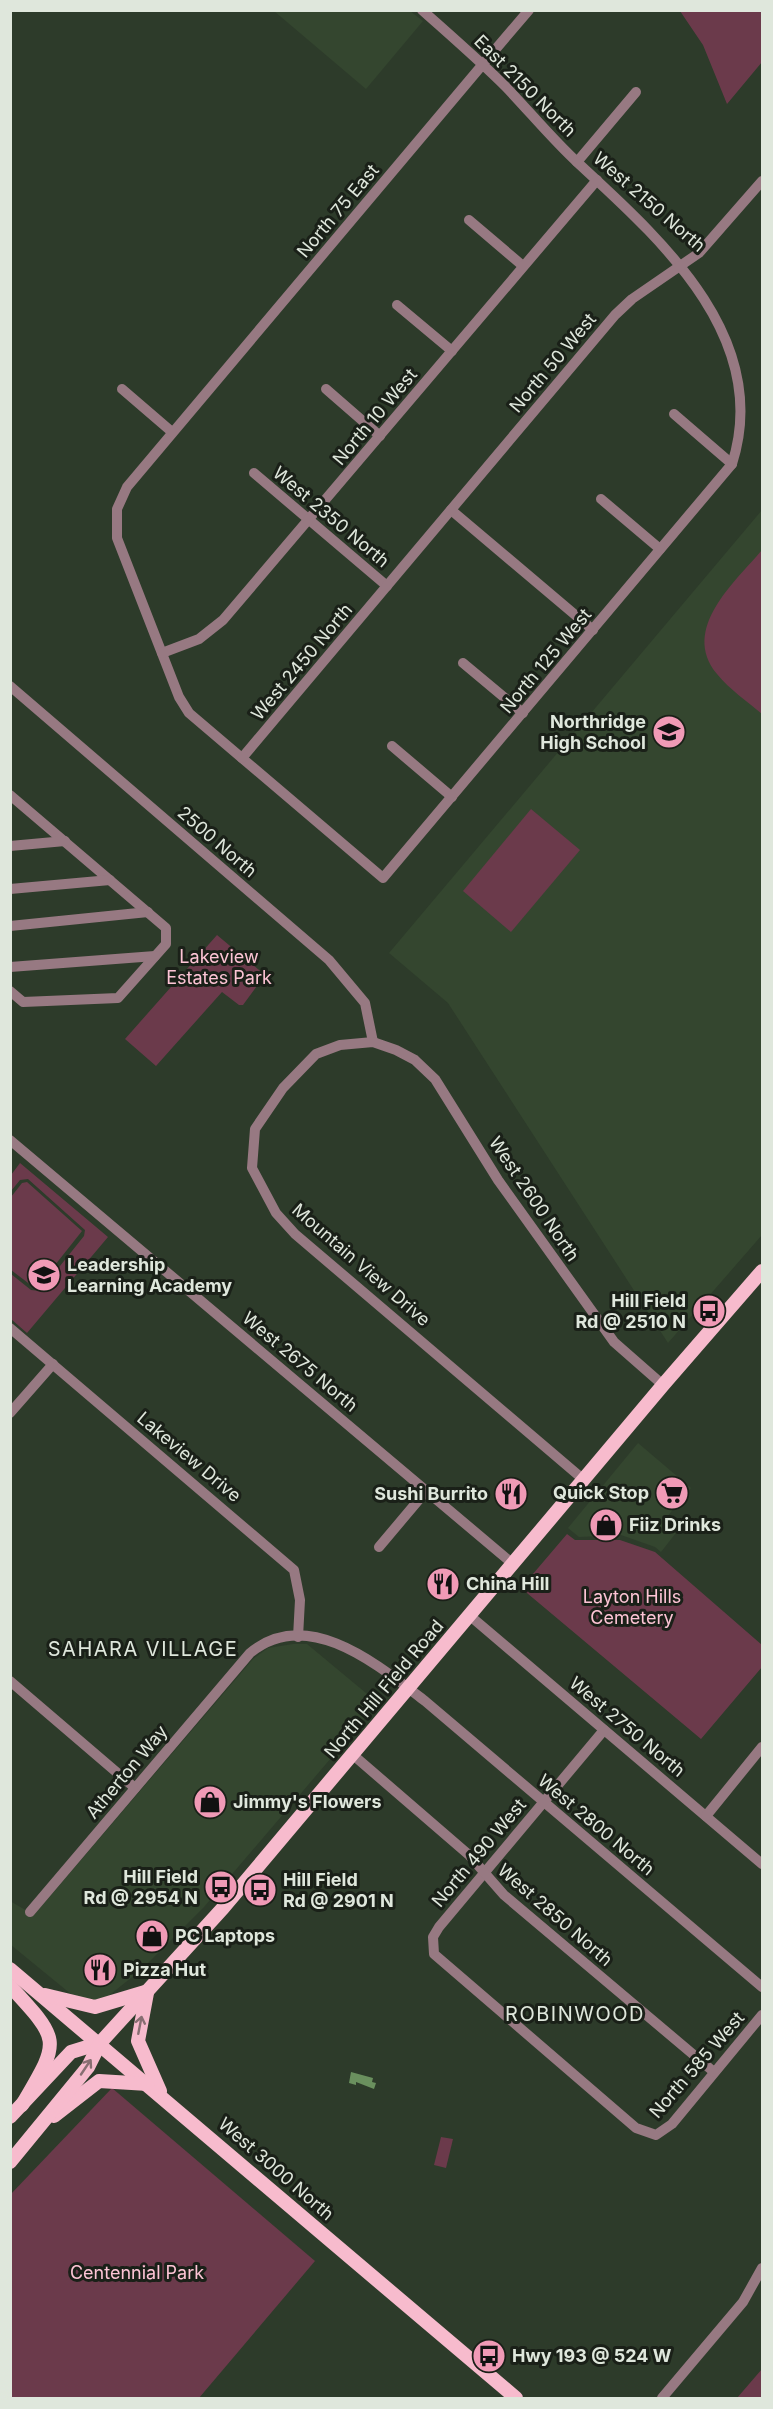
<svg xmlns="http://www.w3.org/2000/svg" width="773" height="2409" viewBox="0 0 773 2409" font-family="Inter,sans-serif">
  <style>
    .built { fill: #34462f }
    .green { fill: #6b3a4b }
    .water { fill: #6a905e }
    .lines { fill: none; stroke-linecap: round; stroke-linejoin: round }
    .minor { stroke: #977982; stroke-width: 10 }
    .major { stroke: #f7bbcd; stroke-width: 14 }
    .oneway { stroke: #886e72 }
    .labels { text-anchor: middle; stroke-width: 6; stroke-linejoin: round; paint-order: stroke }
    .street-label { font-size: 18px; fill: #dfe7dc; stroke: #1a2018 }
    .poi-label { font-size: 18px; font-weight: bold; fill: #dfe7dc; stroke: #1a2018; text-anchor: start }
    .park-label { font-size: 18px; fill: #fdc4d5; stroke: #1a2018 }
    .neighbourhood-label { font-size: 20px; letter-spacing: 1.5px; fill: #dfe7dc; stroke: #1a2018 }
  </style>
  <rect width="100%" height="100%" fill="#2d3b2a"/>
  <!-- built -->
  <g class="built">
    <path d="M274 11H410L423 21 366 89Z"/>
    <path d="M762 510V1235L668 1343 448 1003 389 953Z"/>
    <path d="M638 1443 691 1488 666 1518 679 1529 661 1552 655 1547 621 1535 579 1537 568 1528Z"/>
    <path d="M293 1644H307L378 1703 204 1907 141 1970 102 2001 77 1999 11 1945 10 1901 34 1915 253 1659 268 1648Z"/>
  </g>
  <!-- green -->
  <g class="green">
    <path d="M680 11H762V62L727 104 703 45Z"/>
    <path d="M762 550V714C748 702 729 689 717 674 680 629 735 582 762 550Z"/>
    <path d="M531 809 580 850 511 932 463 891Z"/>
    <path d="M217 935 265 975 243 1005H239L222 992 156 1066 125 1039Z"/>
    <path d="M20 1163 108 1237 27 1333 11 1319V1274L31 1290 40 1291 84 1236 85 1230 28 1179 20 1180 11 1191V1175Z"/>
    <path d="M27 1182 82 1231 36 1289 11 1270V1197L22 1183Z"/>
    <path d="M567 1534 575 1540H620L655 1552 762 1645V1667L701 1739 521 1588Z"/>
    <path d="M112 2088 315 2261 199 2398H11L10 2195Z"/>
    <path d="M441 2137 453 2139 446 2168 434 2165Z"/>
    <path d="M762 2369V2398H737Z"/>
  </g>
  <!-- water -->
  <path class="water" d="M351 2072 373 2078 372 2082 376 2083 374 2089 356 2082V2085L349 2083Z"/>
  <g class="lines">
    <!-- minor -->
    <g class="minor">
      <path d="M422 10C450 35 479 60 506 87 530 112 552 139 578 163 658 237 773 337 732 464L383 878 189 713 179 697 117 538V509L127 487 483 64 529 10"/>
      <path d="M577 162 636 92"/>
      <path d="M469 220 523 266"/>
      <path d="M397 305 452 351"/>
      <path d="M122 389 172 432"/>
      <path d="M326 389 380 436"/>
      <path d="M674 414 732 464"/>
      <path d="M254 473 387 586"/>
      <path d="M601 499 660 549"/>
      <path d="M451 510 593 630"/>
      <path d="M162 653 199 639 223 620 597 180"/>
      <path d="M463 663 523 713"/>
      <path d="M10 686 329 960 365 1003 373 1042"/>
      <path d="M392 746 452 797"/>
      <path d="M242 758 615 315 632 299 699 253 762 181"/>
      <path d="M10 795 166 928V944L118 998 23 1002 10 991"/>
      <path d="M10 846 65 841"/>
      <path d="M10 889 110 880"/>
      <path d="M10 926 148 912"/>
      <path d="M10 967 155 956"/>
      <path d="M10 1140 513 1564"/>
      <path d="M10 1328 294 1570 300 1600 298 1637"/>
      <path d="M10 1413 53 1364"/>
      <path d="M584 1480 295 1234 276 1213 252 1168 255 1129 283 1088 316 1054 340 1045 373 1042 396 1050 415 1060 435 1079 498 1180 614 1342 663 1385"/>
      <path d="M379 1547 427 1490"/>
      <path d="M469 1615 762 1864"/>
      <path d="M10 1681 135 1788"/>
      <path d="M604 1730 439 1927 433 1937 434 1954 636 2128 656 2135 672 2124 762 2015"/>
      <path d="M352 1754 469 1855 504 1895 714 2072"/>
      <path d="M706 1816 762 1747"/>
      <path d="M30 1912 250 1653C308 1605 379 1666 425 1701L762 1987"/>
      <path d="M662 2398 743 2302 762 2268"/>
    </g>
    <!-- major -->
    <g class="major">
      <path d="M10 1969 516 2398"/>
      <path d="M10 1986C62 2042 60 2040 22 2105"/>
      <path d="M147 1993 138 2041 160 2091"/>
      <path d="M45 1995 95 2007 145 1992"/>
      <path d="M54 2116 99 2081 148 2084"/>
      <path d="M10 2117 71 2052 100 2043"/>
      <path d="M10 2162 88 2067 100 2043 223 1908 663 1385 762 1271"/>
    </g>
  </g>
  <!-- one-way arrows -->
  <defs><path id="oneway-shaft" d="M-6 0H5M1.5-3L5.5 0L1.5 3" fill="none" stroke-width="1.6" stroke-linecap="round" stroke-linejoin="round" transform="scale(1.5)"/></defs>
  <g class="oneway">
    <use href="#oneway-shaft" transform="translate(140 2025) rotate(-79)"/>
    <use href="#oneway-shaft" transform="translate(86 2067) rotate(-56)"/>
  </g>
  <!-- icons -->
  <defs>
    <symbol id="school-disc" viewBox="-11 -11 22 22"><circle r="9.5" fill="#f09ab6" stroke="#1a2018"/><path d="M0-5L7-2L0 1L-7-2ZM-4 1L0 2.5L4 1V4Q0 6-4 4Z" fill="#111"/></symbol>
    <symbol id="bus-disc" viewBox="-11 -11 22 22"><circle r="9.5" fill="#f09ab6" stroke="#1a2018"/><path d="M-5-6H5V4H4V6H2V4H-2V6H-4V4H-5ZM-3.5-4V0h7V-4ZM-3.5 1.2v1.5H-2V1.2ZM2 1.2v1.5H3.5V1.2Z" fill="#111"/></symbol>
    <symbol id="supermarket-disc" viewBox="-11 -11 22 22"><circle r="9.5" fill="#f09ab6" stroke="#1a2018"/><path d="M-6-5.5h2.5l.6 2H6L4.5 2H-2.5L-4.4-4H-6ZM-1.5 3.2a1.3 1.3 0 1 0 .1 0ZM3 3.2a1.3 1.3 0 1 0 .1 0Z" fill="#111"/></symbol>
    <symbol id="restaurant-disc" viewBox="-11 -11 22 22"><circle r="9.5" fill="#f09ab6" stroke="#1a2018"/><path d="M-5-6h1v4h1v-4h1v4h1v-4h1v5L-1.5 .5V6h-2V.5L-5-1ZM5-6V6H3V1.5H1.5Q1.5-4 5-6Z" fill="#111"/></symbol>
    <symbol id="shop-disc" viewBox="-11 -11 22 22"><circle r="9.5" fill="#f09ab6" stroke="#1a2018"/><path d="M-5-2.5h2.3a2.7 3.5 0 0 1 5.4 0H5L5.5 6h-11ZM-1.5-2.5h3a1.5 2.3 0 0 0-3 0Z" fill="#111"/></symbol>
  </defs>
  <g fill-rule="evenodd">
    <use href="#school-disc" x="650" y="713" width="38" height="38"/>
    <use href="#school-disc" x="25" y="1256" width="38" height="38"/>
    <use href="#bus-disc" x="690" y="1292" width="38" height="38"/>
    <use href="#supermarket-disc" x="653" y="1474" width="38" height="38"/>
    <use href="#restaurant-disc" x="492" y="1475" width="38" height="38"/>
    <use href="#shop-disc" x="587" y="1506" width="38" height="38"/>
    <use href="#restaurant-disc" x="424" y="1565" width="38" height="38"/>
    <use href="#shop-disc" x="191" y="1783" width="38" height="38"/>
    <use href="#bus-disc" x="202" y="1868" width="38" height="38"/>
    <use href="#bus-disc" x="241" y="1871" width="38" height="38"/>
    <use href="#shop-disc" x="133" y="1917" width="38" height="38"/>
    <use href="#restaurant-disc" x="81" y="1951" width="38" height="38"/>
    <use href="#bus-disc" x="470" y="2337" width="38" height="38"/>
  </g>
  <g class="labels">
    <!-- street labels -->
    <g class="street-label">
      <text transform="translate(525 86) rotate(45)" y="6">East 2150 North</text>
      <text transform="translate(649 202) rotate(41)" y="6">West 2150 North</text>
      <text transform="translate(338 211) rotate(-50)" y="6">North 75 East</text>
      <text transform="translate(553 363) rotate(-50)" y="6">North 50 West</text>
      <text transform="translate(375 417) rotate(-50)" y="6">North 10 West</text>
      <text transform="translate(331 517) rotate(40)" y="6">West 2350 North</text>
      <text transform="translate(546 661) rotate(-50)" y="6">North 125 West</text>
      <text transform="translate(302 662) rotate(-50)" y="6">West 2450 North</text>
      <text transform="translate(217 842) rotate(41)" y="6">2500 North</text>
      <text transform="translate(534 1199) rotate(56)" y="6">West 2600 North</text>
      <text transform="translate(361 1265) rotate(41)" y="6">Mountain View Drive</text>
      <text transform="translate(300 1362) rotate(40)" y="6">West 2675 North</text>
      <text transform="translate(189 1457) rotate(40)" y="6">Lakeview Drive</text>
      <text transform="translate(384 1689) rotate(-50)" y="6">North Hill Field Road</text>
      <text transform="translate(627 1727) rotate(40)" y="6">West 2750 North</text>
      <text transform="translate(127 1772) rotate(-50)" y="6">Atherton Way</text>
      <text transform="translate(596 1825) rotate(40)" y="6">West 2800 North</text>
      <text transform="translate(479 1853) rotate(-50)" y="6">North 490 West</text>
      <text transform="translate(555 1915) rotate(41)" y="6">West 2850 North</text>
      <text transform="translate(697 2065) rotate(-49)" y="6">North 585 West</text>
      <text transform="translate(276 2169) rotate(41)" y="6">West 3000 North</text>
    </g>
    <!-- poi labels -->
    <g class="poi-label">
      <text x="646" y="728" text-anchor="end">Northridge<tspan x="646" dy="21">High School</tspan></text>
      <text x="67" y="1271">Leadership<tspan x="67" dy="21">Learning Academy</tspan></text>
      <text x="686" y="1307" text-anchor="end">Hill Field<tspan x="686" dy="21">Rd @ 2510 N</tspan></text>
      <text x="649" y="1499" text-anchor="end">Quick Stop</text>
      <text x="488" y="1500" text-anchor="end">Sushi Burrito</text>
      <text x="629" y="1531">Fiiz Drinks</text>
      <text x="466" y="1590">China Hill</text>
      <text x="233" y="1808">Jimmy's Flowers</text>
      <text x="198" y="1883" text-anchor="end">Hill Field<tspan x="198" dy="21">Rd @ 2954 N</tspan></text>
      <text x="283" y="1886">Hill Field<tspan x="283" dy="21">Rd @ 2901 N</tspan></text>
      <text x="175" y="1942">PC Laptops</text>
      <text x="123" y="1976">Pizza Hut</text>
      <text x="512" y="2362">Hwy 193 @ 524 W</text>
    </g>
    <!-- park labels -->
    <g class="park-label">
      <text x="219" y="963">Lakeview<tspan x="219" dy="21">Estates Park</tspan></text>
      <text x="632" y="1603">Layton Hills<tspan x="632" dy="21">Cemetery</tspan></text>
      <text x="137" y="2279">Centennial Park</text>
    </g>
    <!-- neighbourhood labels -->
    <g class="neighbourhood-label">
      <text x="143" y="1656">SAHARA VILLAGE</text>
      <text x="575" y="2021">ROBINWOOD</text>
    </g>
  </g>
  <!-- border -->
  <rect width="773" height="2409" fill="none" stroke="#dfe7dc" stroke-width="24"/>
</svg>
